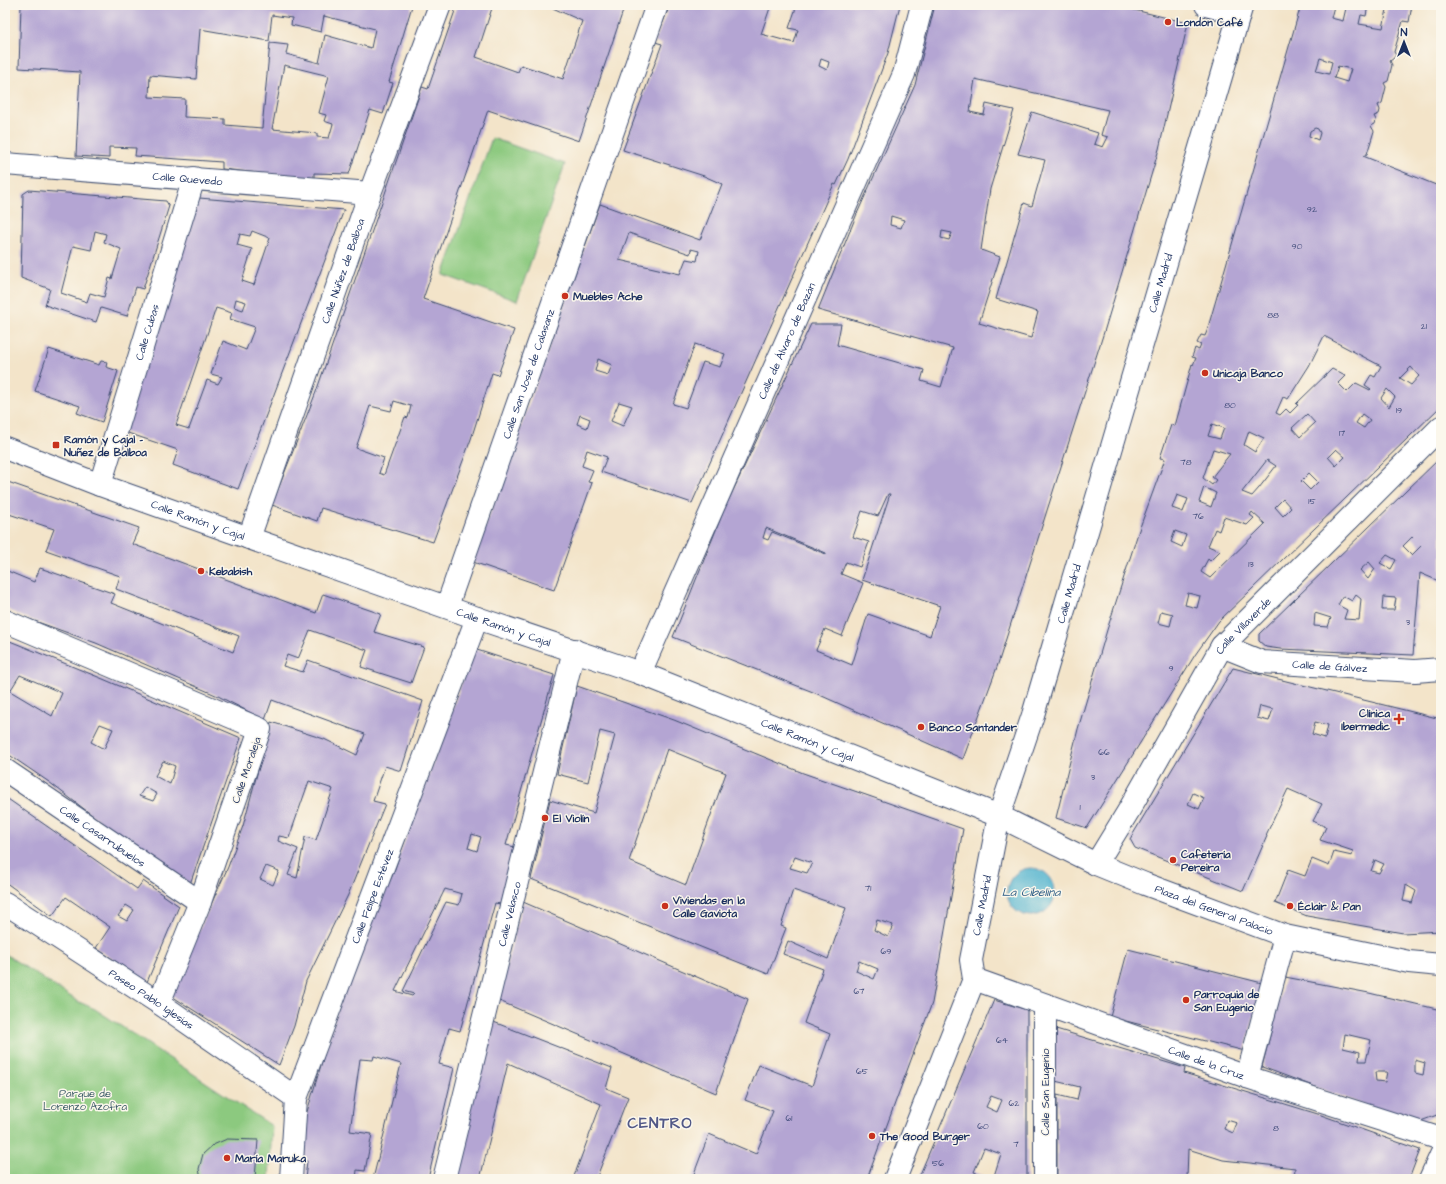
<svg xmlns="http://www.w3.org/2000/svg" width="1446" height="1184" viewBox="0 0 1446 1184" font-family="'Architects Daughter',sans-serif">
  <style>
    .green { fill: #8cc97f; stroke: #547c6e }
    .water { fill: #4fb2ce; stroke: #357096 }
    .building { fill: #b4a5d3; fill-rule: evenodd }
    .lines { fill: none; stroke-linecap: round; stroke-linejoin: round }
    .minor-casing { stroke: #3b4a6e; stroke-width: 24 }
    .minor { stroke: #fff; stroke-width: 22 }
    .poi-dot { fill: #c8321e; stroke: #fbf7ec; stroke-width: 1.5 }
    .labels { text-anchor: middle; stroke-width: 3; stroke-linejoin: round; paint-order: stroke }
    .number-label { font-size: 9px; fill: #414c7b }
    .poi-label { font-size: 11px; font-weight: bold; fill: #1b2f5e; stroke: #fbf7ec; text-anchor: start }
    .street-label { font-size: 11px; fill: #1b2f5e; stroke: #fbf7ec }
    .park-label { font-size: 11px; fill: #3d5d68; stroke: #fbf7ec }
    .water-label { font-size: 12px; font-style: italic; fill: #2d5d85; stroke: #fbf7ec }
    .district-label { font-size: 15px; font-weight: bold; letter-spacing: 1px; fill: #515887; stroke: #fbf7ec }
  </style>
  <rect width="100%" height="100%" fill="#fbf7ec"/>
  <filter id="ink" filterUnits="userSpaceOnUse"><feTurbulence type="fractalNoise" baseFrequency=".025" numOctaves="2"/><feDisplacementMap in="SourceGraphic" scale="8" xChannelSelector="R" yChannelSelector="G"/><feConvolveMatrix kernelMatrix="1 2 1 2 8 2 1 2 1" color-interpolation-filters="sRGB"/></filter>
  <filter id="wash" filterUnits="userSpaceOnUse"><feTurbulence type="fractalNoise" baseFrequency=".012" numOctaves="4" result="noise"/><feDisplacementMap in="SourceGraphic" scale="16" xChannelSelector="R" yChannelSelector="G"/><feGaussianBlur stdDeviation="0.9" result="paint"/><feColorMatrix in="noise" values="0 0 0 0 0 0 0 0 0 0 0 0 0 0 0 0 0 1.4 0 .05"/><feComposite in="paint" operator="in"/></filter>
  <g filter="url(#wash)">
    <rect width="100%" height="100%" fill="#f3e4c9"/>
    <!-- green -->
    <g class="green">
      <path d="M492 138 565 164 517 301 443 275Z"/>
      <path d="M5 954 79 1002 95 1009 272 1126 269 1179H5Z"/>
    </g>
    <!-- water -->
    <circle class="water" cx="1031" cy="892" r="24"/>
    <g id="blocks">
      <!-- building -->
      <g class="building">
        <path d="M21 5H409L412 6 389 82 393 83 383 114 370 110 349 174 314 173V179L222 169V162L135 156 136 148 109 147V158L76 156 80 72 19 68ZM272 15 292 18 291 25 321 32 324 16 375 29 371 48 325 35 319 63 286 54 288 45 270 43 262 128 225 125V119L184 117 185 99 149 97 150 75 196 79 200 29 269 41ZM284 65 329 76 319 113 326 115 324 121 333 124 329 138 317 137V133L272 129Z"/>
        <path d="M457 5H493L476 57 518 72 521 65 563 79 582 21 546 5H625L579 141 488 110 423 299 514 330 498 375 492 373 471 439 433 542 321 508 317 521 272 505 316 392 422 87 428 89ZM394 401 411 406 408 418 405 417 384 475 379 473 384 458 356 448 370 406 391 411Z"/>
        <path d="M670 5H771L761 34 794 43 798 30 789 28 797 5H900L888 53 848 159 836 185 834 184 692 503 601 472 607 457 587 450 582 466 593 470 588 482 592 483 554 590 473 562 600 204 700 240 722 184 704 176 623 150 662 44 655 42ZM821 59 829 62 827 70 819 66ZM629 233 690 254 691 249 699 251 697 261 686 259 680 274 619 260ZM695 344 725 354 720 367 703 362 686 408 673 404ZM598 359 612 365 608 375 595 371ZM619 402 632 406 623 426 611 421ZM580 415 590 419 587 428 577 424Z"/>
        <path d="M935 5H1114L1188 23 1159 149 1104 332 997 667 963 759 813 692 673 637 724 510 811 324H841L837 345 924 370 921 381 941 387 953 348 818 310 856 216 915 85ZM975 79 1108 110 1101 135 1108 137 1103 147 1094 144 1098 133 1032 112 1018 154 1045 160 1032 206 1024 203 996 299 1038 312 1031 338 979 323 1000 257 981 250 990 189 1014 110 986 104 984 115 970 112ZM891 216 904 220 901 228 890 225ZM942 231 952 233 949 240 941 238ZM888 494H890L862 580 940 606 930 636 868 614 852 665 816 650 825 629 842 636 863 583 841 574 846 562 860 567 869 542 853 537 862 511 878 516ZM766 528 826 553V554L772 532 768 540 763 538Z"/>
        <path d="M1301 5H1368L1366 16 1361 15 1359 24 1383 28 1388 5H1412L1409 22 1403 21 1394 52 1396 55 1394 58 1390 61 1392 65 1388 81 1384 83 1386 87 1382 103 1378 105 1380 110 1379 114 1374 116 1376 120 1375 124 1371 126 1374 131 1367 154 1363 156 1441 187V406L1219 621 1195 655 1087 828 1056 818 1078 729 1107 630 1139 530 1165 459 1160 458 1171 425 1175 426 1192 364 1193 365 1196 358 1192 357 1195 348 1199 350 1201 345 1197 343 1201 335 1205 336 1207 331ZM1334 6 1346 8 1343 21 1331 18ZM1320 58 1332 62 1329 74 1316 71ZM1338 66 1351 69 1347 82 1334 78ZM1315 128 1318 129 1320 133 1318 140 1309 136 1310 131ZM1324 336 1381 366 1375 377 1371 375 1365 385 1371 389 1370 390 1356 383 1347 392 1338 383 1345 376 1332 369 1296 404 1298 405 1290 413 1286 409 1280 415 1276 413 1283 397 1288 399 1309 366ZM1411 367 1419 376 1411 385 1400 378ZM1387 389 1395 397 1389 407 1381 398ZM1307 414 1315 423 1300 437 1292 428ZM1362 414 1370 420 1364 428 1356 423ZM1212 424 1224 428 1220 439 1208 436ZM1249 431 1264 438 1255 452 1244 445ZM1213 449 1230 454 1212 477 1216 480 1212 485 1203 478ZM1336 449 1345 457 1336 466 1328 457ZM1267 460 1276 466 1259 488 1252 496 1242 492ZM1309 473 1318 482 1310 490 1301 481ZM1204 487 1216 493 1211 507 1199 502ZM1177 495 1188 499 1183 512 1172 508ZM1283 499 1291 508 1283 516 1275 507ZM1252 512 1265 524 1210 578 1201 572 1208 559 1210 561 1220 551 1208 546 1215 529 1219 531 1224 517 1247 525 1254 518 1250 515ZM1175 531 1186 535 1182 547 1171 542ZM1188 593 1200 596 1197 608 1185 605ZM1161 611 1173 614 1170 626 1158 623Z"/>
        <path d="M29 190 166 201 169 206 143 289 136 287 127 316 101 308 96 322 45 305 50 289 21 278 23 194ZM95 231 106 234 104 242 121 249 112 279 109 278 104 297 90 293 87 302 61 293 73 246 91 250Z"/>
        <path d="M199 198 344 210 238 489 173 465 178 450 122 431ZM252 231 270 238 254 285 242 281 252 249 237 245 240 234 250 236ZM236 299 246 302 243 310 234 307ZM216 308 232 313 230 319 255 327 246 350 223 341 211 374 222 377 218 384 207 380 189 429 176 425Z"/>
        <path d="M49 349 99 365 101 361 107 362 106 367 118 371 102 422 77 413 80 406 35 391Z"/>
        <path d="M1441 457V515L1438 518 1441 521V582L1420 573 1413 655 1280 649 1266 647 1259 641V634ZM1412 537 1421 546 1412 555 1403 546ZM1387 555 1396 560 1391 569 1380 563ZM1369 562 1375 569 1368 579 1360 570ZM1356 595 1361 599 1359 620 1344 619 1347 610 1338 605 1343 596 1352 601ZM1383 597 1396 598 1394 610H1382ZM1315 613 1331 618 1328 627 1314 626Z"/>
        <path d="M5 481 139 528 132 544 316 613 323 594 381 614 374 632 424 647 411 683 361 667 367 650 310 630 298 659 287 655 283 666 303 672 308 660 423 701 401 771 385 766 373 801 385 804 348 895 306 981 294 1026 279 1065 170 995 228 867 243 826 271 722 324 739 357 755 365 734 272 700 265 720 218 696 96 643 21 616 5 608V570L34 582 40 568 115 594 111 603 233 652 239 636 116 589 120 576 46 550 54 529 9 514 5 525ZM309 781 333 789 316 840 305 837 297 878 288 875 298 849 278 841 279 836 289 838ZM266 866 279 871 273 885 260 879Z"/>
        <path d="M5 639 103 679 241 738 190 884 114 832 49 782 5 752ZM20 675 62 693 52 716 10 691ZM100 724 113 729 104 749 91 742ZM163 761 175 766 170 784 155 776ZM145 787 157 794 153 801 139 796Z"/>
        <path d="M474 649 554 675 506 845 515 847 500 904 495 903 460 1031 449 1028 439 1064 454 1068 428 1179H373L401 1064 374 1056 373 1060 360 1059 350 1131 372 1134 365 1171 357 1170 356 1179H305L307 1161 302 1160 304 1122 347 978 393 874ZM472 834 481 837 477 851 468 848ZM445 889 462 894 459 905 446 902 403 991 414 994 412 996 395 991Z"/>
        <path d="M1233 668 1441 719V931L1403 933 1307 916 1275 903 1288 870 1305 876 1312 859 1329 866 1334 852 1352 856 1353 851 1320 840 1326 827 1313 821 1322 804 1288 789 1266 835 1267 836 1243 891 1135 848 1130 839ZM1260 706 1273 709 1269 721 1257 718ZM1315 722 1328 725 1325 738 1312 734ZM1193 793 1204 798 1199 809 1188 804ZM1375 860 1384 864 1379 873 1371 871ZM1406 885 1416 891 1412 903 1403 901Z"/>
        <path d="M577 686 674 720 803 773 963 829 932 1003 867 1179H692L709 1134 756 1154 773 1111 745 1100 759 1065 812 1086 830 1034 804 1023 823 969 783 954 788 941 828 959 846 908 793 890 781 926 786 928 768 974 531 879 550 800 594 813 615 735 600 731 588 782 557 774ZM667 749 726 773 686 885 629 861ZM795 857 812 863 807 873 790 868ZM877 920 893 925 888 937 874 930ZM859 961 878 969 874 979 856 971Z"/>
        <path d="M5 797 137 889 143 881 179 906 147 982 96 948 110 927 66 897 52 916 5 882ZM126 905 134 910 127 921 118 916Z"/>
        <path d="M523 902 748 999 716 1093 497 1000Z"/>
        <path d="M1128 949 1262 983 1245 1051 1110 1017Z"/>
        <path d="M1285 977 1369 993 1441 1010V1104L1437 1115 1418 1122 1356 1102 1262 1067ZM1345 1034 1371 1040 1366 1061H1359L1360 1052 1343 1048ZM1415 1060 1425 1063 1423 1075 1415 1073ZM1375 1072H1387L1385 1082 1376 1081Z"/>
        <path d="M994 1000 1027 1010V1179H993L1001 1154 984 1148 974 1172 992 1179H918ZM991 1096 1002 1100 997 1112 986 1107Z"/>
        <path d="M491 1021 612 1068 606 1088 628 1097 596 1179H573L601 1104 508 1063 480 1179H450Z"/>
        <path d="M1056 1029 1185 1068 1184 1073 1321 1115 1420 1150 1409 1179H1294L1295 1168 1223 1160 1188 1149 1187 1179H1057V1095L1077 1100 1080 1087 1051 1080ZM1227 1120 1237 1123 1233 1133 1224 1129Z"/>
        <path d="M227 1139 258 1140 255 1179H201L199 1169 203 1154 213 1145Z"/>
      </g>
    </g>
  </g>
  <g filter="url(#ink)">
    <use href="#blocks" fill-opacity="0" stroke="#3b4a6e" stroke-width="1"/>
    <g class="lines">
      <defs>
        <g id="minor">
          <path d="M1206 5 1239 13"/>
          <path id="s1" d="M5 164 370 193"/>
          <path id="s2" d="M5 448 100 485 249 538 477 618 640 673 999 816 1096 864 1145 884 1285 936 1409 962 1441 965"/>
          <path id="s3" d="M100 485 194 178"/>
          <path id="s4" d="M249 538 370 193 440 5"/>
          <path id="s5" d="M447 606 657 5"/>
          <path d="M5 621 260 729 200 902 159 1003"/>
          <path id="s6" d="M1222 646 1262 662 1415 671 1441 669"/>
          <path id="s7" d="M640 673 904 74 922 5"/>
          <path id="s8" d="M5 770 200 902"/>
          <path id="s9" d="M1096 864 1129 810 1222 646 1441 427"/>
          <path id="s10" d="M5 903 159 1003 296 1098"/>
          <path id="s11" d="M974 979 1247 1077 1441 1139"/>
          <path d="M1247 1077 1285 936"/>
          <path id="s12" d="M291 1179 296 1098 477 618"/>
          <path id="s13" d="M444 1179 574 650"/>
          <path id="s14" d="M895 1179 974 979 971 960 999 816 1033 715 1242 5"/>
          <path d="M1045 1179V1005"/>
          <path d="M1430 1179 1441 1155"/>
        </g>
      </defs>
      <!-- minor casing -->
      <use href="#minor" class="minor-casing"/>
      <!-- minor -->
      <use href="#minor" class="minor"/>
    </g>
  </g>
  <!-- markers -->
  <g class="poi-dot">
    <circle cx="1168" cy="22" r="4"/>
    <circle cx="565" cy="296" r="4"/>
    <circle cx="1205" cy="373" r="4"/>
    <rect x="52" y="441" width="8" height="8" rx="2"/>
    <circle cx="201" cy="571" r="4"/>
    <path d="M1397 713h4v4h4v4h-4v4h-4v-4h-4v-4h4z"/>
    <circle cx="921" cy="727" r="4"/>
    <circle cx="545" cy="818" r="4"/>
    <circle cx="1173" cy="860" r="4"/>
    <circle cx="665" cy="906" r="4"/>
    <circle cx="1290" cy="906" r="4"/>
    <circle cx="1186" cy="1000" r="4"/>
    <circle cx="872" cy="1136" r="4"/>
    <circle cx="227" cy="1158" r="4"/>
  </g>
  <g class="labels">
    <!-- number labels -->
    <g class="number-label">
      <text x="1312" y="212">92</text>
      <text x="1297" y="249">90</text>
      <text x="1273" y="318">88</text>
      <text x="1424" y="329">21</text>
      <text x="1230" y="408">80</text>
      <text x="1399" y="413">19</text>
      <text x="1342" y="436">17</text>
      <text x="1186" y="465">78</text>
      <text x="1312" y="504">15</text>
      <text x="1198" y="519">76</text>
      <text x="1251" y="567">13</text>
      <text x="1408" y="625">3</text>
      <text x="1171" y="671">9</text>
      <text x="1104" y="755">66</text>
      <text x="1093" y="780">3</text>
      <text x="1080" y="810">1</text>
      <text x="868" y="891">71</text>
      <text x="886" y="954">69</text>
      <text x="859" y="994">67</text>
      <text x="1002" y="1043">64</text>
      <text x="862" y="1074">65</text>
      <text x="1014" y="1106">62</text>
      <text x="789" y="1121">61</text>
      <text x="983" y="1129">60</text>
      <text x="1276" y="1131">8</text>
      <text x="1016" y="1147">7</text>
      <text x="938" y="1166">56</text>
    </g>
    <!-- poi labels -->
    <g class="poi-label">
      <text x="1176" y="26">London Café</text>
      <text x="573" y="300">Muebles Ache</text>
      <text x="1213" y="377">Unicaja Banco</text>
      <text x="64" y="443">Ramón y Cajal -<tspan x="64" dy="13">Nuñez de Balboa</tspan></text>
      <text x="209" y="575">Kebabish</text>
      <text x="1390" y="717" text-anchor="end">Clínica<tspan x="1390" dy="13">Ibermedic</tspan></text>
      <text x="929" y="731">Banco Santander</text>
      <text x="553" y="822">El Violín</text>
      <text x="1181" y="858">Cafetería<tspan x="1181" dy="13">Pereira</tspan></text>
      <text x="673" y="904">Viviendas en la<tspan x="673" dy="13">Calle Gaviota</tspan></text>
      <text x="1298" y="910">Éclair &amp; Pan</text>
      <text x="1194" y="998">Parroquia de<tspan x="1194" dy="13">San Eugenio</tspan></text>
      <text x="880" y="1140">The Good Burger</text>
      <text x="235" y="1162">María Maruka</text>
    </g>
    <!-- street labels -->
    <g class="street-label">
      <text dy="4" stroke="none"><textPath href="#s1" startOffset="183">Calle Quevedo</textPath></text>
      <text dy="4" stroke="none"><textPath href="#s4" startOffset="283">Calle Núñez de Balboa</textPath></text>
      <text dy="4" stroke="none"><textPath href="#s14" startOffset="938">Calle Madrid</textPath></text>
      <text dy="4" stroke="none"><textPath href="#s3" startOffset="160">Calle Cubas</textPath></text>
      <text dy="4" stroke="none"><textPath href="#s7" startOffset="363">Calle de Álvaro de Bazán</textPath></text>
      <text dy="4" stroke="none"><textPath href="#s5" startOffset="246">Calle San José de Calasanz</textPath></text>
      <text dy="4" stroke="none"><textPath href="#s2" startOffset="206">Calle Ramón y Cajal</textPath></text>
      <text dy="4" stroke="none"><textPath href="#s14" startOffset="614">Calle Madrid</textPath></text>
      <text dy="4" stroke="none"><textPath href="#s2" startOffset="530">Calle Ramón y Cajal</textPath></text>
      <text dy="4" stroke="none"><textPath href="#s9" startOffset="281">Calle Villaverde</textPath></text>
      <text dy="4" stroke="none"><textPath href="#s6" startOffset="111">Calle de Gálvez</textPath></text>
      <text dy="4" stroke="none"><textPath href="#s2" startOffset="854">Calle Ramón y Cajal</textPath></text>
      <text transform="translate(246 770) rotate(-71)" y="4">Calle Moraleja</text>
      <text dy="4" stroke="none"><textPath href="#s8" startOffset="118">Calle Casarrubuelos</textPath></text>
      <text dy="4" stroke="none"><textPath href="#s12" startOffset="297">Calle Felipe Estévez</textPath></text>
      <text dy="4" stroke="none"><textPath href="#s14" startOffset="290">Calle Madrid</textPath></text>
      <text dy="4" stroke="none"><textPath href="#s2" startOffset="1295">Plaza del General Palacio</textPath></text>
      <text dy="4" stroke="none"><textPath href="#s13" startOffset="273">Calle Velasco</textPath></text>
      <text dy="4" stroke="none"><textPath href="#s10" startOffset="175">Paseo Pablo Iglesias</textPath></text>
      <text dy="4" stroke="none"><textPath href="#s11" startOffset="247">Calle de la Cruz</textPath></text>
      <text transform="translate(1045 1092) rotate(-90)" y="4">Calle San Eugenio</text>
    </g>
    <!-- park labels -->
    <g class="park-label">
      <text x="85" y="1097">Parque de<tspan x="85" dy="13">Lorenzo Azofra</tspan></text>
    </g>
    <!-- water labels -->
    <g class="water-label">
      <text x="1031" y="896">La Cibelina</text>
    </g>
    <!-- district labels -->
    <g class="district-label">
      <text x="660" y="1128">CENTRO</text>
    </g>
  </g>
  <!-- margin -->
  <rect width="1446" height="1184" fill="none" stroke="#fbf7ec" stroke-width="20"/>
  <!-- north arrow -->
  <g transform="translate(1404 42)" stroke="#fbf7ec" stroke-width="3" paint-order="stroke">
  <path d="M0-3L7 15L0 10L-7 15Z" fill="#1b2f5e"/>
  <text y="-6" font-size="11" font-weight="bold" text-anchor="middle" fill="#1b2f5e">N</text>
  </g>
</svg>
